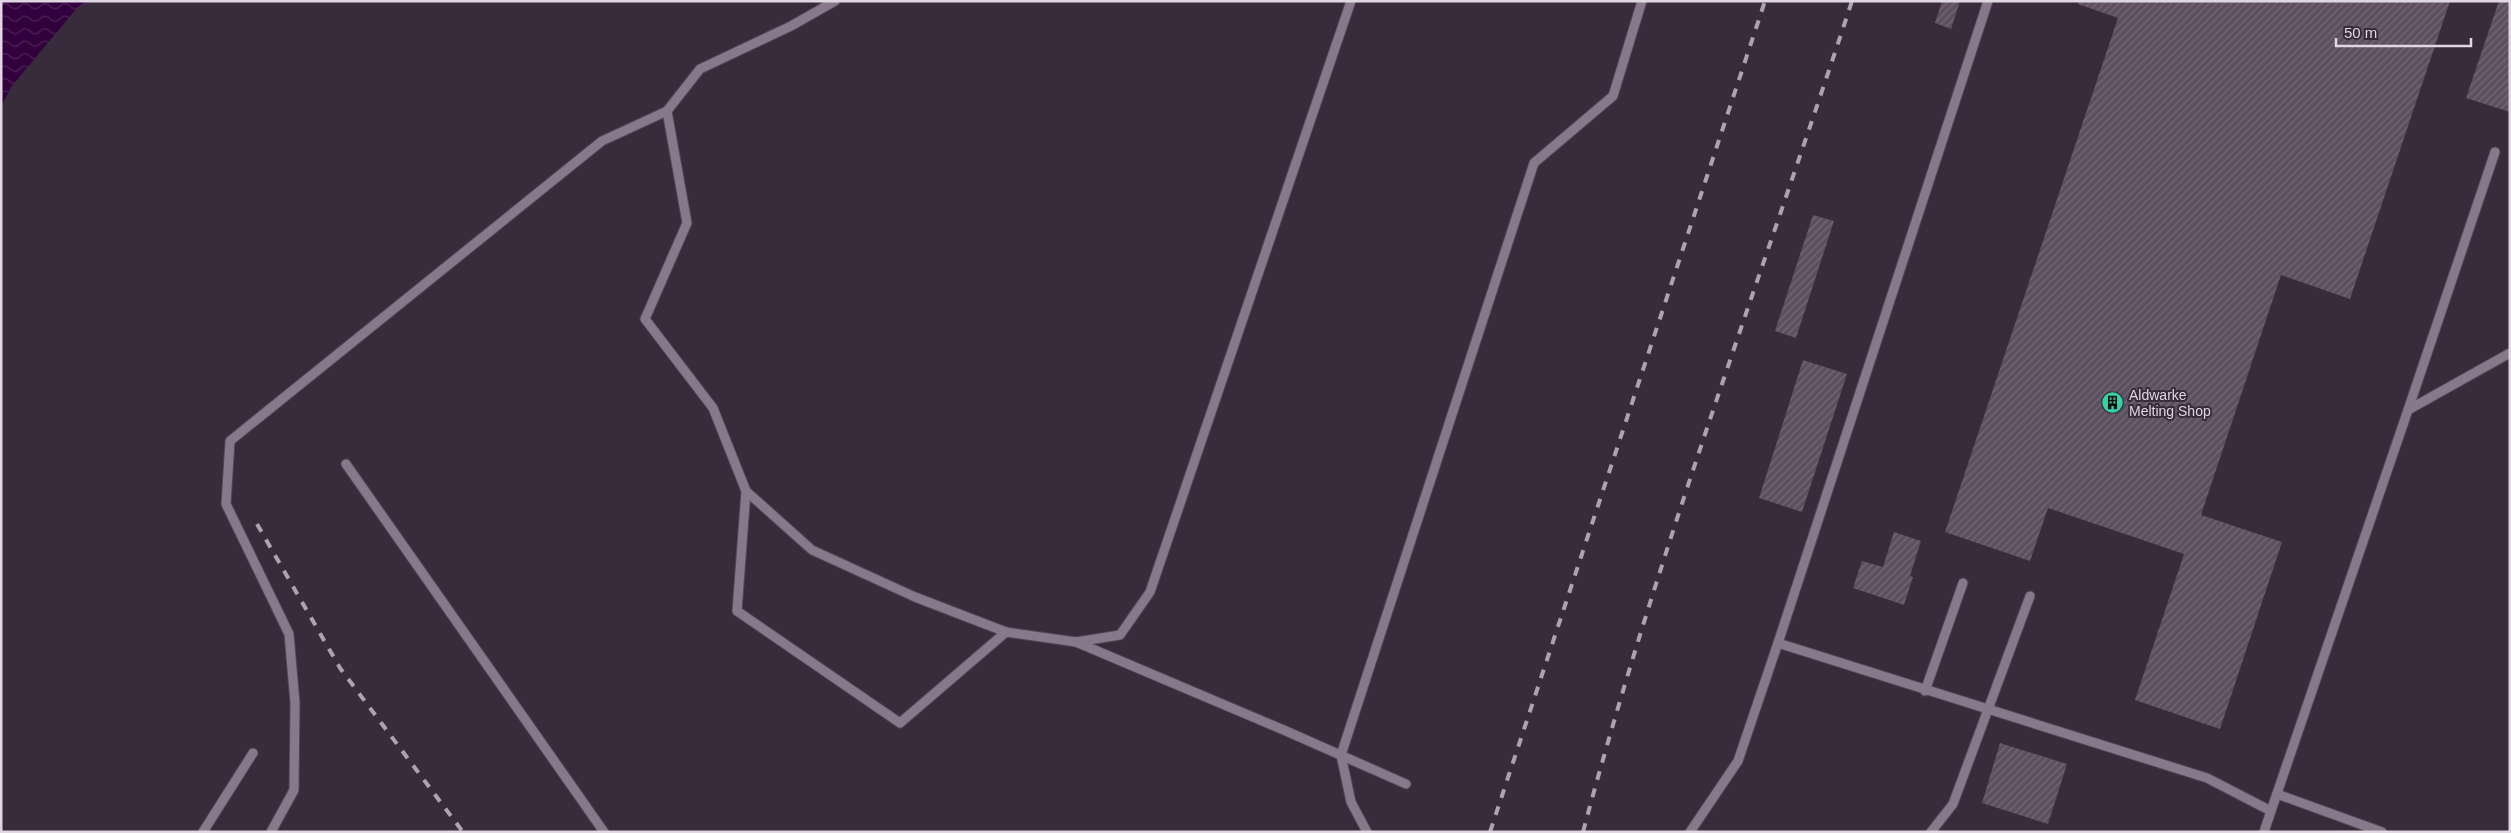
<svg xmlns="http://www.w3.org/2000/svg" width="2511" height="833" viewBox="0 0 2511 833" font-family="Helvetica,sans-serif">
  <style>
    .water { fill: url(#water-waves) }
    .building { fill: url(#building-hatch) }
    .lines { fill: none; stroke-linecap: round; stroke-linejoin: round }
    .lane-casing { stroke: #514754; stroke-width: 11 }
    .lane { stroke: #87798b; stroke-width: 9 }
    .rail { stroke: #ada3af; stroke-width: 4; stroke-dasharray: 9 9; stroke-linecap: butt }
    .labels { text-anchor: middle; stroke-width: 4; stroke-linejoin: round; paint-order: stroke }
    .poi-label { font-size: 14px; fill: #dfd7e1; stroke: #382b3b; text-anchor: start }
  </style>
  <defs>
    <pattern id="water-waves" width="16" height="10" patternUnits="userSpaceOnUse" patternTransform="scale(1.25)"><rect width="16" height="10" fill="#32003d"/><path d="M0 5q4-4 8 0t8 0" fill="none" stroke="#4f2459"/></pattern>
    <pattern id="building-hatch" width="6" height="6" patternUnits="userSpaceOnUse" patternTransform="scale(1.25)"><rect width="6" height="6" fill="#5d4f60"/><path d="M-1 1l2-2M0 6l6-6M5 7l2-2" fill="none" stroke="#746876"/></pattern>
  </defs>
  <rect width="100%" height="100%" fill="#382b3b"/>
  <!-- water -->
  <path class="water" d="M1 1H87L77 8 11 87 1 107Z"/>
  <!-- building -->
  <g class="building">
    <path d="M1942 1H1960L1951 29 1935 23Z"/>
    <path d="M2078 1H2450L2350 299 2281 275 2201 515 2282 542 2220 729 2135 700 2184 554 2048 508 2030 561 1945 532 2118 18 2078 4Z"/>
    <path d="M2499 1H2510V112L2466 98Z"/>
    <path d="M1813 215 1834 221 1796 338 1775 331Z"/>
    <path d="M1803 360 1847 374 1802 512 1759 498Z"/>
    <path d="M1894 532 1921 541 1910 576 1913 577 1904 605 1853 588 1862 561 1883 567Z"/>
    <path d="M2000 743 2067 764 2048 824 1982 803Z"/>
  </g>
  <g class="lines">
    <defs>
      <g id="lane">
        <path d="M835 1 791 26 700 69 667 111 687 223 645 319 713 408 746 491 737 611 900 723 1006 632 1076 642 1286 731 1406 784"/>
        <path d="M1988 1 1778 643 2207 778 2271 811 2264 832"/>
        <path d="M2408 410 2495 152"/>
        <path d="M346 464 604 832"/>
        <path d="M746 491 812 550 915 597 1006 632"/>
        <path d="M1076 642 1120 635 1150 592 1351 1"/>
        <path d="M1925 691 1963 583"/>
        <path d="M2277 794 2382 832"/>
        <path d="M2271 811 2408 410 2510 353"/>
        <path d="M203 832 253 753"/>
        <path d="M271 832 294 790 295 703 289 634 226 504 230 441 602 141 667 111"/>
        <path d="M1367 832 1351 802 1341 755 1534 163 1613 96 1642 1"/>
        <path d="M1690 832 1738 761 1778 643"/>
        <path d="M1931 832 1953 804 2030 596"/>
      </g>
    </defs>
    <!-- lane casing -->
    <use href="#lane" class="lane-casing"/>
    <!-- lane -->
    <use href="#lane" class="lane"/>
    <!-- rail -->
    <g class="rail">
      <path d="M257 524 340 668 463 832"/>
      <path d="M1490 832 1765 1"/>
      <path d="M1583 832C1658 551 1761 278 1852 1"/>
    </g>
  </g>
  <!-- icons -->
  <defs>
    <symbol id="building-disc" viewBox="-11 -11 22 22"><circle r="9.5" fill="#33d4a8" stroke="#382b3b"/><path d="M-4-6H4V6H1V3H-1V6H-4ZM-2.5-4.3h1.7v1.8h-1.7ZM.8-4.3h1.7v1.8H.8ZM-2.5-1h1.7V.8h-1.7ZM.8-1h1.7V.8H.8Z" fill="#111"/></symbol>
  </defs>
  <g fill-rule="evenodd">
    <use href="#building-disc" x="2100" y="390" width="25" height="25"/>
  </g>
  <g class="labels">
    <!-- poi labels -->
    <g class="poi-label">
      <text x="2129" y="400">Aldwarke<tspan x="2129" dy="16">Melting Shop</tspan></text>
    </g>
  </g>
  <!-- border -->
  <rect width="2511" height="833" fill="none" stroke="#dfd7e1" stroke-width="5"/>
  <!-- scale -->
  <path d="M2336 38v8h135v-8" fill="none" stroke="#dfd7e1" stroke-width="2.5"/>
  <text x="2344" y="38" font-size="15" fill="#dfd7e1" stroke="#382b3b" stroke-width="4" paint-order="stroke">50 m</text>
</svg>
